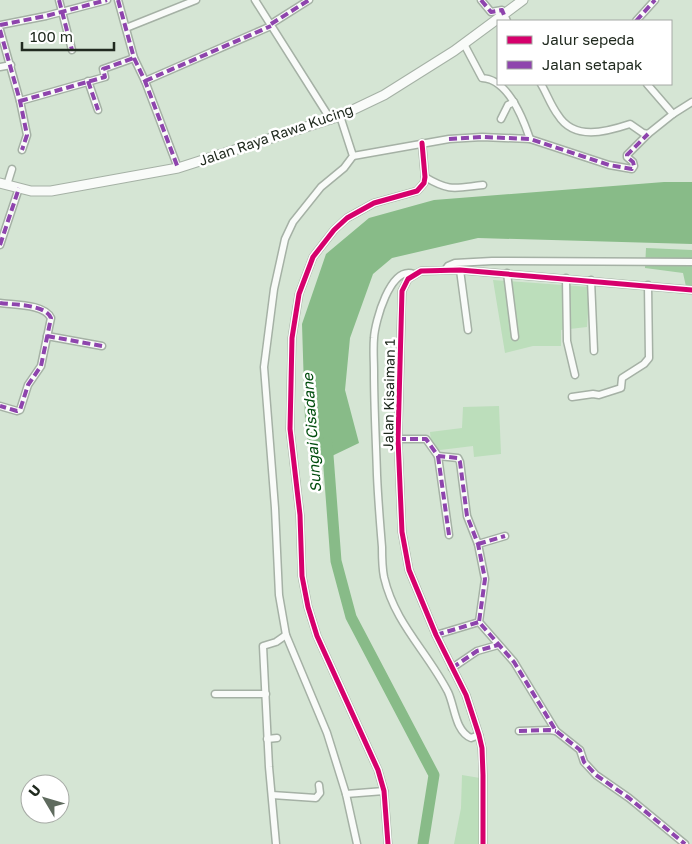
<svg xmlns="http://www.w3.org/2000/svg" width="692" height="844" viewBox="0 0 692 844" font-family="'Golos Text',sans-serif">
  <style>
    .green { fill: #bcdebb }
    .forest { fill: #a1cda1 }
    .water { fill: #8b8 }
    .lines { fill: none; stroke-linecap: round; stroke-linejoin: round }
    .river { stroke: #8b8; stroke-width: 11 }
    .street-casing { stroke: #a5b1a5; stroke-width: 9 }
    .secondary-casing { stroke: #a5b1a5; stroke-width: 11 }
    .street { stroke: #f9fbf9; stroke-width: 6 }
    .secondary { stroke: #f9fbf9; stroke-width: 9 }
    .quiet { stroke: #8e44ad; stroke-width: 4; stroke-dasharray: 8 4; stroke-linecap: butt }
    .cycleway-casing { stroke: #fff; stroke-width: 8 }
    .cycleway { stroke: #d6006c; stroke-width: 5 }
    .labels { text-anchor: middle; stroke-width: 5; stroke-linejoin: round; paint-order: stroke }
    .street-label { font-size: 14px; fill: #202a1f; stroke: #fff }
    .water-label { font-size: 15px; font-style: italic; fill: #014d0e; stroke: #fff }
  </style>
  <rect width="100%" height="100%" fill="#d5e5d4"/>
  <!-- green -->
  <g class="green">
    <path d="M493 280 590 287 587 327 561 330V346H533L505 353Z"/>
    <path d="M499 406 501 454 474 457 473 446 432 451 430 432 462 428 463 407Z"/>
    <path d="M462 775 486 779 484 844H454L461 808Z"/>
  </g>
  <!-- forest -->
  <path class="forest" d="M646 248 692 250V291H687L683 273 645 268Z"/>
  <!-- water -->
  <path class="water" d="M664 182H692V244L478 238 392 258 373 274 350 338 345 390 359 443 311 466 305 420 302 324 326 254 369 218 434 200Z"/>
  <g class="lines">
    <!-- river -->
    <path class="river" d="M327 442 336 561 351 617 434 775 423 844"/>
    <defs>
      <g id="street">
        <path d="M59 0 72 50"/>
        <path d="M118 0 134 58 145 81 178 168"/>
        <path d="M255 0 331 120"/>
        <path d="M481 0 491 12 502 10 507 21"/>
        <path d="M636 21 655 0"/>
        <path d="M271 24 309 0"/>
        <path d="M0 25 46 16 107 0"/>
        <path d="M126 28 196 0"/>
        <path d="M0 30 20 101 27 135 22 150"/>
        <path d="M464 44 482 78C508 79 523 118 530 139"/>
        <path d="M0 67 11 65"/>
        <path d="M88 81 98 110"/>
        <path d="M145 81 271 26"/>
        <path d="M541 84C547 94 551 106 558 115 574 141 606 132 630 124L643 133 648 134 673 114 692 102"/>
        <path d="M647 84 673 114"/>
        <path d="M20 101 105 77 103 69 134 58"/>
        <path d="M340 116 353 156 344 168 321 187 293 222 285 239 274 289 264 367 275 508 279 595 286 635 327 733 346 794 357 844"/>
        <path d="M501 119 508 105 514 102"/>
        <path d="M353 156 449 139 482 137 530 139 609 165 632 169 634 166 633 162 627 157V155L648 134"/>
        <path d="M425 177C450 192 455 188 483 185"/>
        <path d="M7 185 12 169"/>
        <path d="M0 245 19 188"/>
        <path d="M445 270 448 266 455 263 492 261 692 262"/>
        <path d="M460 270 468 330"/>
        <path d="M507 273 515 337"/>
        <path d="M414 274C390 265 375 322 374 338 373 349 374 361 374 372 374 406 376 441 377 475 378 499 380 523 382 547 382 557 382 567 384 577 395 624 427 651 448 692 455 707 455 731 471 738L479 735"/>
        <path d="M566 278 567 341 575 375"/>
        <path d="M591 280 594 351"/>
        <path d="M0 303C14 305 45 304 51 318L41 366 28 385 20 410 17 411 0 406"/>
        <path d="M47 336 102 346"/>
        <path d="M572 397 593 394 599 395 621 388 622 378 644 364 649 358 648 285"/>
        <path d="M398 439H426L438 456 458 458 460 462 467 516 478 544 485 579 479 622 514 662 556 731 580 750 584 762 596 775 629 798 685 844"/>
        <path d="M438 456 449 535"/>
        <path d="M478 544 505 536"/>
        <path d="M436 635 479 622"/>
        <path d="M452 668 477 651 498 645"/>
        <path d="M215 694H266"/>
        <path d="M519 731 549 730 556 731"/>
        <path d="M267 739 277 738"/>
        <path d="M346 794 384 791"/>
        <path d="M272 795 316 798 320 793 319 785"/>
        <path d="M276 844 269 767 263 646 276 642 286 635"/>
        <path d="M388 844 384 791 378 770 317 636 308 607 302 576 300 515 290 429 292 338 299 294 313 257 334 230 347 218 374 203 417 191 424 183 425 177 422 143"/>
        <path d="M483 844V775L482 748 479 735 466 695 436 635 409 570 402 532 398 439 402 291 408 279 421 271 460 270 692 290"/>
      </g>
      <path id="secondary" d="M0 183 31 191H51L178 168 340 116 384 95 454 51 523 0"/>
    </defs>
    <!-- street casing -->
    <use href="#street" class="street-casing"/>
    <!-- secondary casing -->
    <use href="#secondary" class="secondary-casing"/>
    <!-- street -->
    <use href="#street" class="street"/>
    <!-- secondary -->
    <use href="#secondary" class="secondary"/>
    <!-- quiet -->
    <g class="quiet">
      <path d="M59 0 72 50"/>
      <path d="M118 0 134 58 145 81 178 168"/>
      <path d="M481 0 491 12 502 10 504 15"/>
      <path d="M636 21 655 0"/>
      <path d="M271 24 309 0"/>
      <path d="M0 25 46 16 107 0"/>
      <path d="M0 30 20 101 27 135 22 150"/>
      <path d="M88 81 98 110"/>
      <path d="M145 81 271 26"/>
      <path d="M20 101 105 77 103 69 134 58"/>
      <path d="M449 139 482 137 530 139 609 165 632 169 634 166 633 162 627 157V155L648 134"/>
      <path d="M0 245 19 188"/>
      <path d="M0 303C14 305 45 304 51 318L41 366 28 385 20 410 17 411 0 406"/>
      <path d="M47 336 102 346"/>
      <path d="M398 439H426L438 456 458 458 460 462 467 516 478 544 485 579 479 622 514 662 556 731 580 750 584 762 596 775 629 798 685 844"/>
      <path d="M438 456 449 535"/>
      <path d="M478 544 505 536"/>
      <path d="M436 635 479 622"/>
      <path d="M452 668 477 651 498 645"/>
      <path d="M519 731 549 730 556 731"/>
    </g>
    <defs>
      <g id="cycleway">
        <path d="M388 844 384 791 378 770 317 636 308 607 302 576 300 515 290 429 292 338 299 294 313 257 334 230 347 218 374 203 417 191 424 183 425 177 422 143"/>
        <path d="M483 844V775L482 748 479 735 466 695 436 635 409 570 402 532 398 439 402 291 408 279 421 271 460 270 692 290"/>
      </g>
    </defs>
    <!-- cycleway casing -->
    <use href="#cycleway" class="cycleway-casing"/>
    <!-- cycleway -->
    <use href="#cycleway" class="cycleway"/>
  </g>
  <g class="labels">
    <!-- street labels -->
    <g class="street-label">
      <text transform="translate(276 135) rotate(-19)" y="5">Jalan Raya Rawa Kucing</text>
      <text transform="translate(389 395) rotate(-89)" y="5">Jalan Kisaiman 1</text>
    </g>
    <!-- water labels -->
    <g class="water-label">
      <text transform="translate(312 433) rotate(-94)" y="5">Sungai Cisadane</text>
    </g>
  </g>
  <!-- legend -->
  <rect x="497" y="20" width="175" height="65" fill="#ffffff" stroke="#a6aaa5"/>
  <rect x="507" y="36" width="25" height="8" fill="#d6006c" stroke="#a6aaa5"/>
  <text x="542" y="45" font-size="15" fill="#202a1f">Jalur sepeda</text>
  <rect x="507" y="61" width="25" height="8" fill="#8e44ad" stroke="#a6aaa5"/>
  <text x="542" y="70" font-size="15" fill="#202a1f">Jalan setapak</text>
  <!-- north arrow -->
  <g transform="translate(45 799) rotate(308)"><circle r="24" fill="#ffffff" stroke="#a6aaa5"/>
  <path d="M0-4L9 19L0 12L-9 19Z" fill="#5f6b5e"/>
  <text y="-8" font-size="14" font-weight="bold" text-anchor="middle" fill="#202a1f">U</text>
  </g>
  <!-- scale -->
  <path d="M22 42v8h92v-8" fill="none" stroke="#202a1f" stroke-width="2.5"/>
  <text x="30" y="42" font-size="15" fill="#202a1f" stroke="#ffffff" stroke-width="4" paint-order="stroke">100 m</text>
</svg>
